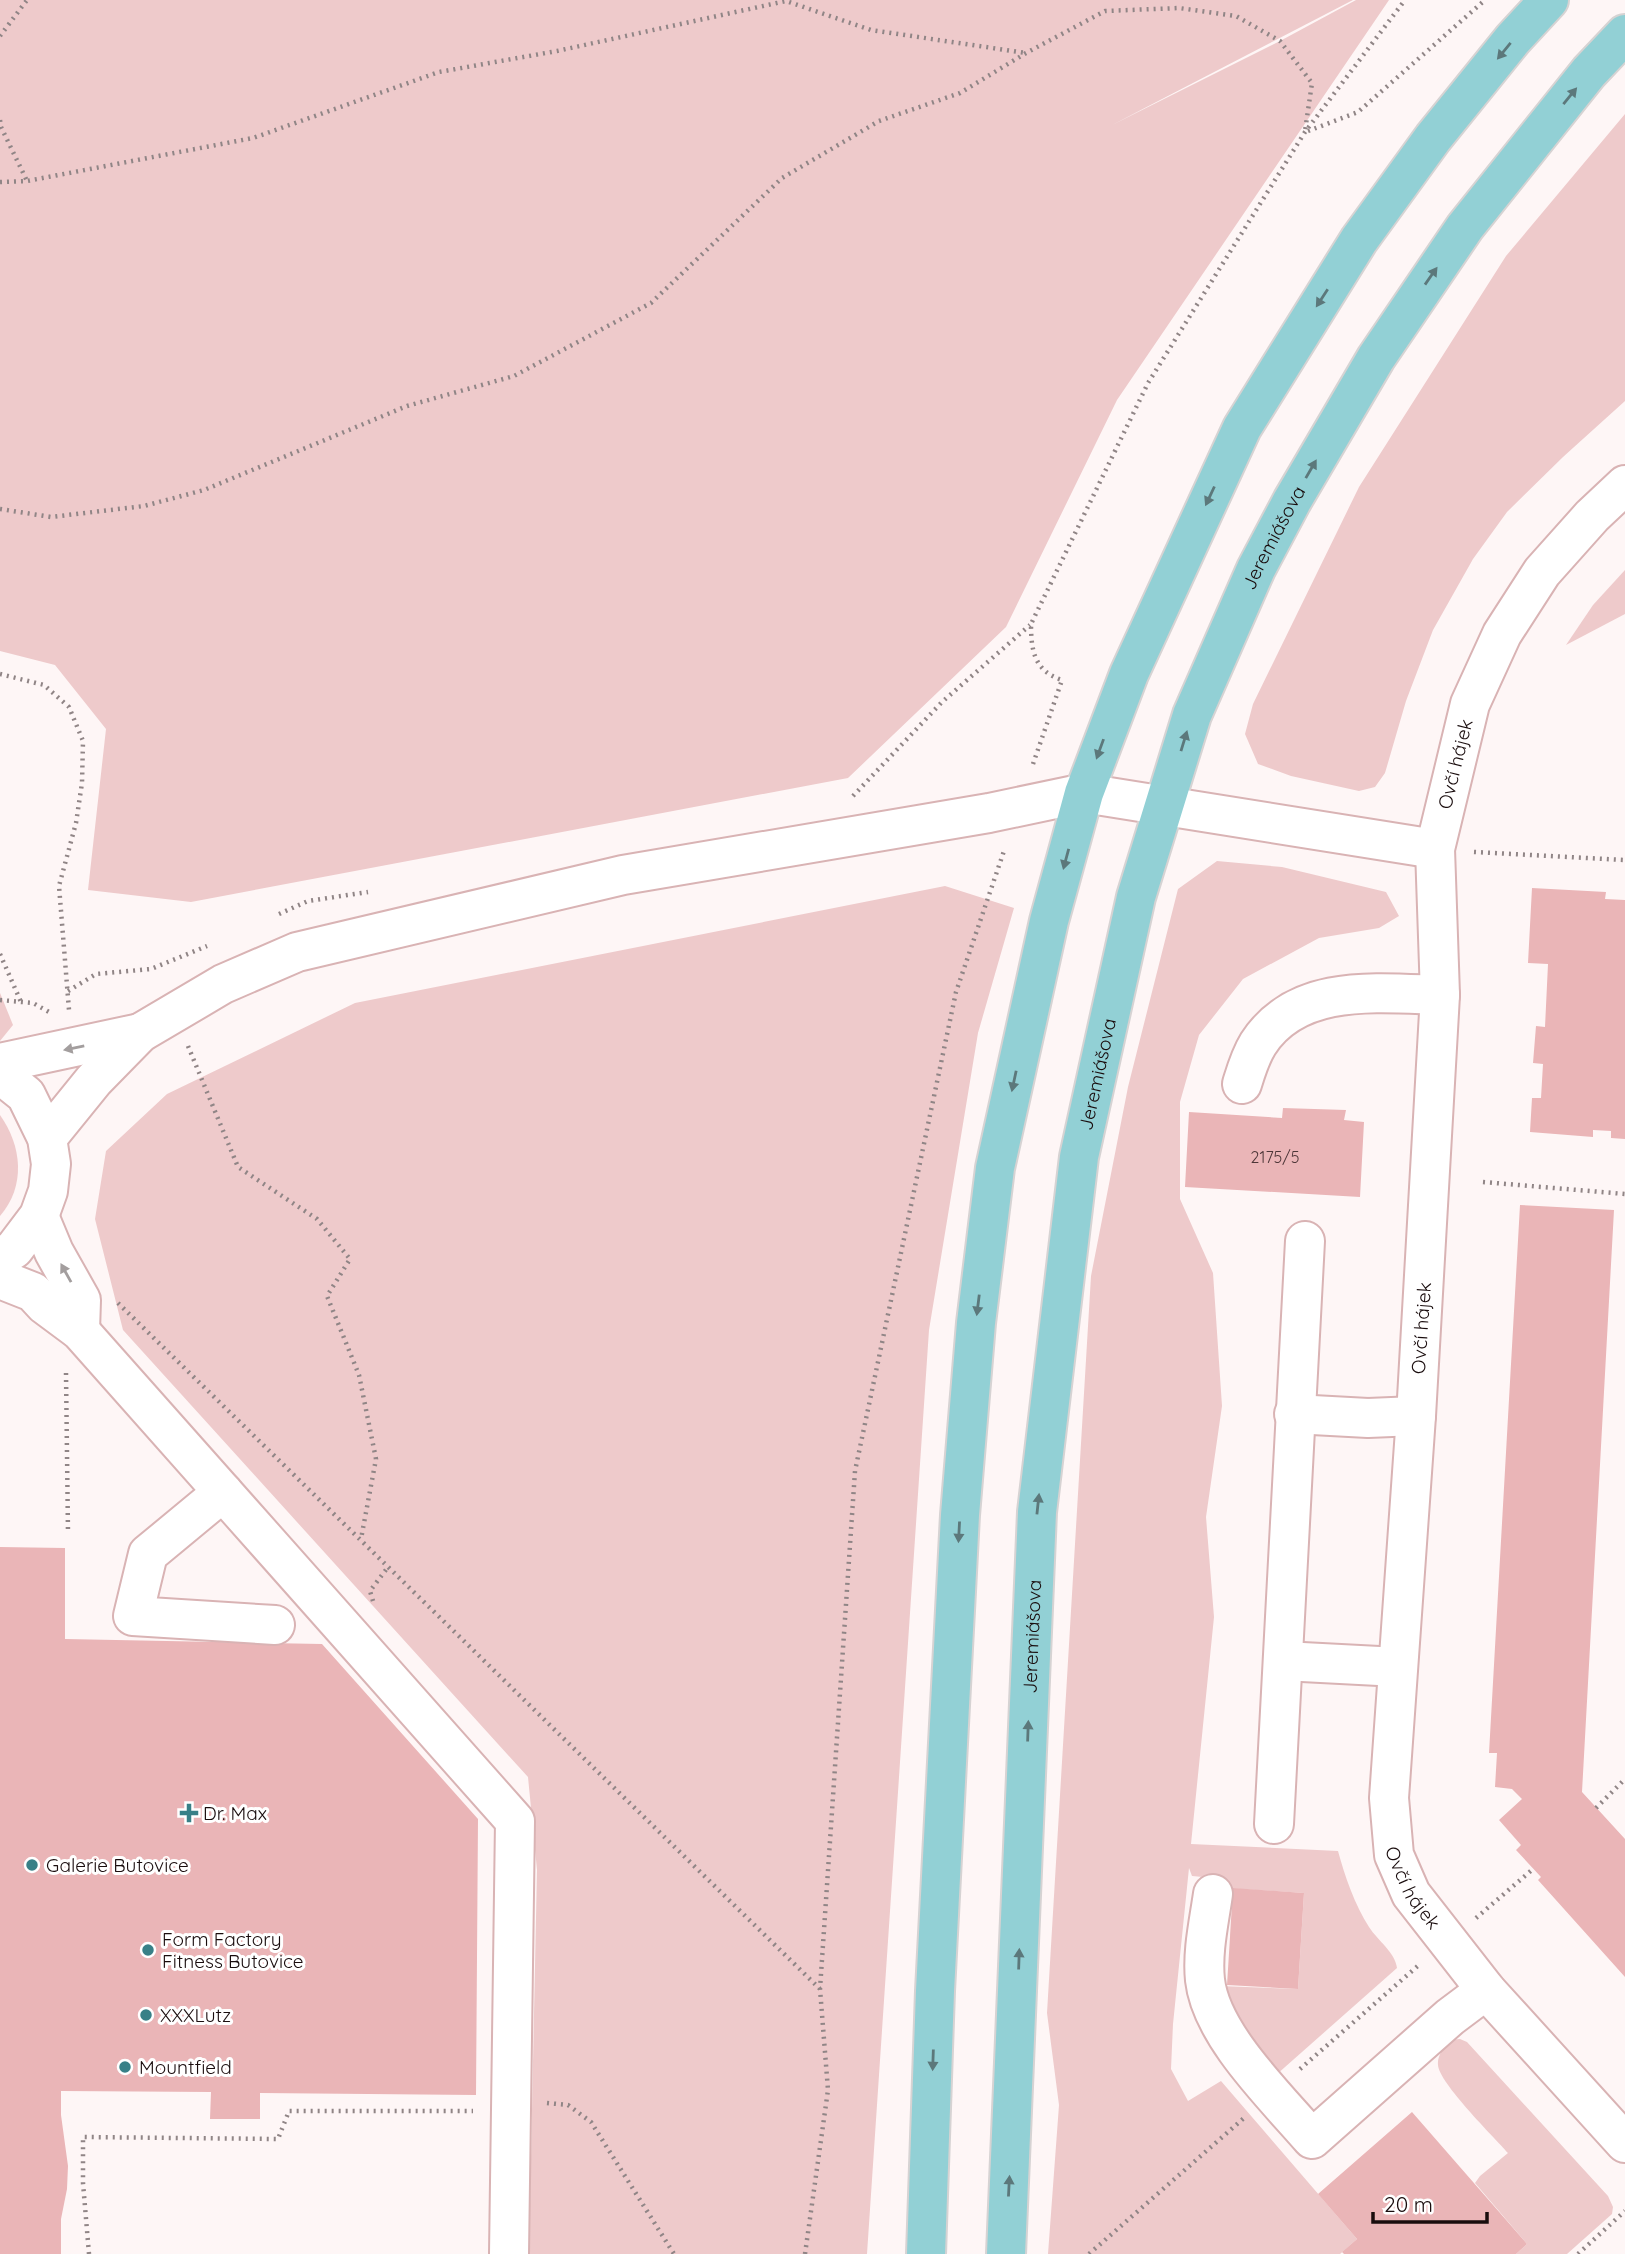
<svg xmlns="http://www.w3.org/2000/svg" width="1625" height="2254" viewBox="0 0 1625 2254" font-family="Quicksand,sans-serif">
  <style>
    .green { fill: #eecacb }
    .building { fill: #eab5b7 }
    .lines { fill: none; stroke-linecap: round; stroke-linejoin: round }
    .minor-casing { stroke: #d9b3b4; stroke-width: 42 }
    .major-casing { stroke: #d6d3d3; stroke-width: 42 }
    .path { stroke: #908586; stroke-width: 4.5; stroke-dasharray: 2 5; stroke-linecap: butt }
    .minor { stroke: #fff; stroke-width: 38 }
    .major { stroke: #92d0d5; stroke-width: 38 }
    .oneway { fill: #5c787b }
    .oneway2 { fill: #a39e9e }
    .poi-dot { fill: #388087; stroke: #fff; stroke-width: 2.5 }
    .labels { text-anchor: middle; stroke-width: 6; stroke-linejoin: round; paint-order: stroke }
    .number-label { font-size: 16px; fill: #4d3638 }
    .street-label { font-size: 19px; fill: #190c0d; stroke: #fff }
    .poi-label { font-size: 19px; fill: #190c0d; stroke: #fff; text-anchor: start }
  </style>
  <rect width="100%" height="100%" fill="#fef6f6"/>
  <!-- green -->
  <g class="green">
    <path d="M0 0H1353L1112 125 1280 41 1356 0H1389L1117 400 1006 627 848 778 191 902 88 890 106 729 55 665 0 651Z"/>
    <path d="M1625 114V401L1563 457 1507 512 1473 559 1433 630 1406 701 1385 773 1375 787 1359 791 1291 776 1258 764 1245 734 1253 704 1359 487 1506 256Z"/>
    <path d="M1625 570V614L1566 645 1593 605Z"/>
    <path d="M1217 861 1282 867 1386 892 1399 916 1379 928 1319 938 1243 979 1199 1035 1180 1102V1199L1213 1273 1222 1406 1206 1517 1214 1617 1191 1844 1338 1851C1345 1877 1355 1905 1369 1927 1378 1941 1395 1952 1397 1968L1276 2075 1225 2014 1220 1986 1298 1989 1304 1893 1225 1888V1879L1192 1876 1189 1868 1173 2024 1171 2069 1188 2101 1221 2081 1357 2239 1340 2254H1048L1059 2105 1047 2013 1091 1276 1128 1087 1178 889Z"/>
    <path d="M945 886 1014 908 978 1033 929 1330 867 2254H529L537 1870 528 1777 123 1330 95 1219 106 1151 167 1094 355 1003Z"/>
    <path d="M0 993 13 1025 0 1041Z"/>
    <path d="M0 1115C22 1146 26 1186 0 1216Z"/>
    <path d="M1460 2039 1467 2042 1608 2196 1613 2207 1612 2214 1567 2254H1516L1527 2244 1475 2183 1480 2176 1508 2153C1494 2137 1439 2083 1438 2065 1437 2056 1444 2047 1449 2040Z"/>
  </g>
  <!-- building -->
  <g class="building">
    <path d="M1532 888 1606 892 1605 899 1625 900V1139L1611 1138V1131L1593 1130V1137L1530 1132 1532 1098H1541L1543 1064 1533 1063 1536 1026 1545 1027 1548 964 1528 963Z"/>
    <path d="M1283 1108 1346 1110 1344 1120 1364 1122 1360 1197 1185 1187 1189 1112 1282 1118Z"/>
    <path d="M1520 1205 1614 1210 1582 1792 1625 1839V1977L1538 1880 1541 1877 1516 1850 1521 1845 1499 1820 1522 1799 1512 1789 1495 1787 1497 1753H1489Z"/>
    <path d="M0 1547 65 1548V1639L322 1644 478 1819 476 2095 260 2093V2119H210L211 2092 61 2091V2115L68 2166 67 2189 61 2219V2254H0Z"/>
    <path d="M1233 1888 1304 1893 1298 1989 1227 1985Z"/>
    <path d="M1412 2112 1527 2244 1516 2254H1344L1342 2252 1357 2239 1318 2194Z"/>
  </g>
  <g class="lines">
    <defs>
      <g id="minor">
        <path id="s1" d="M1625 485 1592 516 1542 572 1502 634 1470 704 1435 849 1440 995 1416 1416 1389 1798 1394 1855 1411 1894 1486 1990 1625 2143"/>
        <path d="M0 1063 140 1033"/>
        <path d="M0 1074 26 1095 47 1138 51 1164 48 1191 39 1216 14 1249 0 1258"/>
        <path d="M1242 1084C1246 1071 1250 1057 1258 1044 1297 983 1378 993 1440 995"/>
        <path d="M47 1138 94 1080 140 1033 223 984 297 952 623 875 989 813 1084 793 1435 849"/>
        <path d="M39 1216 54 1252 81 1300 80 1331"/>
        <path d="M0 1279 33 1292 45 1305 80 1331 515 1821 509 2254"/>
        <path d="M1294 1414 1368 1418 1416 1416"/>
        <path d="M223 1492 148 1554 133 1616 275 1625"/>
        <path d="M1283 1661 1398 1667"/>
        <path d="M1274 1824 1305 1241"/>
        <path d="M1213 1894C1209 1922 1202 1952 1205 1980 1211 2035 1276 2097 1312 2139L1450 2017 1486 1990"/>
      </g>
      <g id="major">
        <path d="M926 2254 935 1991 960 1515 976 1323 995 1168 1049 921 1084 793 1129 674 1242 428 1359 240 1433 138 1513 39 1549 0"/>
        <path id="s2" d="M1006 2254 1037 1512 1079 1157 1136 897 1192 715 1256 569 1292 501 1376 358 1465 227 1589 72 1625 34"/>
      </g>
    </defs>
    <!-- minor casing -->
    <use href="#minor" class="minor-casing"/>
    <!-- major casing -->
    <use href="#major" class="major-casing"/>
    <!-- path -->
    <g class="path">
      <path d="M0 36 27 0"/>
      <path d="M0 120 1 127 27 181"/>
      <path d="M1308 131 1358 112 1485 0"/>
      <path d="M0 182 27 181 253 138 439 72 557 51 786 1 871 30 1026 53"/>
      <path d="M0 509 51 517 144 506 204 490 407 406 514 376 651 303 782 178 879 121 960 93 1026 53 1105 11 1179 8 1236 16 1280 41 1312 83 1305 131"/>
      <path d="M0 674 44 685 69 707 83 741 82 783 76 823 59 886 69 1010"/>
      <path d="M1033 764 1062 680C1034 671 1031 650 1031 624L1148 383 1305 132 1405 0"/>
      <path d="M853 796 942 702 1030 625"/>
      <path d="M1474 852 1625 860"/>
      <path d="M279 914 308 901 368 892"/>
      <path d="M0 954 21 1002"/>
      <path d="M68 991 96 974 151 969 207 946"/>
      <path d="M0 1000 33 1003 49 1012"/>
      <path d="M188 1046 238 1167 317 1219 350 1259 327 1296 359 1375 376 1459 361 1539"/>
      <path d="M1483 1182 1625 1194"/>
      <path d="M118 1303 820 1989"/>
      <path d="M66 1373 68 1533"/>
      <path d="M373 1601 370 1591 388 1567"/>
      <path d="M1596 1808 1625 1779"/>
      <path d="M1476 1918 1533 1869"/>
      <path d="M1300 2069 1420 1964"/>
      <path d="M547 2103 568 2105 591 2122 674 2254"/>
      <path d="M89 2254 83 2183V2137L278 2139 289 2111H473"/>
      <path d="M805 2254 828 2090 820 1989 855 1471 956 992 1005 848"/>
      <path d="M1089 2254 1244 2118"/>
      <path d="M1578 2254 1625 2211"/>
    </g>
    <!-- minor -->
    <use href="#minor" class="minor"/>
    <!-- major -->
    <use href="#major" class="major"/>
  </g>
  <!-- one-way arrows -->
  <defs><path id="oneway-solid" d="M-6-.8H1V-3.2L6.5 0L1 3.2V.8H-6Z" transform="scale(1.75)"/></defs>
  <g class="oneway">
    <use href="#oneway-solid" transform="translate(1504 51) rotate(129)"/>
    <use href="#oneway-solid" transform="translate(1570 96) rotate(-51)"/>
    <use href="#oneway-solid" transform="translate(1431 276) rotate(-55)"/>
    <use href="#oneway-solid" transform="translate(1322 298) rotate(123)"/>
    <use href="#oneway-solid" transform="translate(1311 469) rotate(-60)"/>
    <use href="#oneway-solid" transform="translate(1210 496) rotate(115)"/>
    <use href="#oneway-solid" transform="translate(1184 741) rotate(-73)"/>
    <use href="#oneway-solid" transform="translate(1100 749) rotate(110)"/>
    <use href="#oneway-solid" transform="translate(1066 859) rotate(105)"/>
    <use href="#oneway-solid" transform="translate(1014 1081) rotate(102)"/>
    <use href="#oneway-solid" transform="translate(978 1305) rotate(97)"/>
    <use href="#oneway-solid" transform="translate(1038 1504) rotate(-84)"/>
    <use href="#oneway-solid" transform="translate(959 1532) rotate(93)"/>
    <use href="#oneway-solid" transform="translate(1028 1731) rotate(-88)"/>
    <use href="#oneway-solid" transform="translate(1019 1959) rotate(-88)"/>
    <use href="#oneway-solid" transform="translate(933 2060) rotate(92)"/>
    <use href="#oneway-solid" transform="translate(1009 2186) rotate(-87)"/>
  </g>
  <g class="oneway2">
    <use href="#oneway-solid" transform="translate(74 1048) rotate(168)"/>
    <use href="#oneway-solid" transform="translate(66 1273) rotate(-119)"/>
  </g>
  <!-- markers -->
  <g class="poi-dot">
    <path d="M185.5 1802.5h7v7h7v7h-7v7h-7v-7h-7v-7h7z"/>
    <circle cx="32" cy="1865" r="7"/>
    <circle cx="148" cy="1950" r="7"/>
    <circle cx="146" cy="2015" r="7"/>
    <circle cx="125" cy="2067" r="7"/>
  </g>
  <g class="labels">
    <!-- number labels -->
    <g class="number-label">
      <text x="1275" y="1163">2175/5</text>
    </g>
    <!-- street labels -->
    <g class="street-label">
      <text dy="7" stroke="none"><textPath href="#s2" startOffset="1752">Jeremiášova</textPath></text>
      <text transform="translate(1455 764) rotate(-76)" y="7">Ovčí hájek</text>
      <text dy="7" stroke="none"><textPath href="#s2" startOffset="1185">Jeremiášova</textPath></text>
      <text transform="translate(1421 1328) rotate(-86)" y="7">Ovčí hájek</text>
      <text dy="7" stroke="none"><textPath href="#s2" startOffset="618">Jeremiášova</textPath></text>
      <text dy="7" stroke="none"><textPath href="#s1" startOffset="1466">Ovčí hájek</textPath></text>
    </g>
    <!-- poi labels -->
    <g class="poi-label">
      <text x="203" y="1820">Dr. Max</text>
      <text x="46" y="1872">Galerie Butovice</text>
      <text x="162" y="1946">Form Factory<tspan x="162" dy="22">Fitness Butovice</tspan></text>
      <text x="160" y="2022">XXXLutz</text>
      <text x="139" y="2074">Mountfield</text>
    </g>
  </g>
  <!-- scale -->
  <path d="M1373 2212v10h114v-10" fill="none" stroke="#190c0d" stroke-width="3.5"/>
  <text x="1384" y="2212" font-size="21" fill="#190c0d" stroke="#ffffff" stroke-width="5" paint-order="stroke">20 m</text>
</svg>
